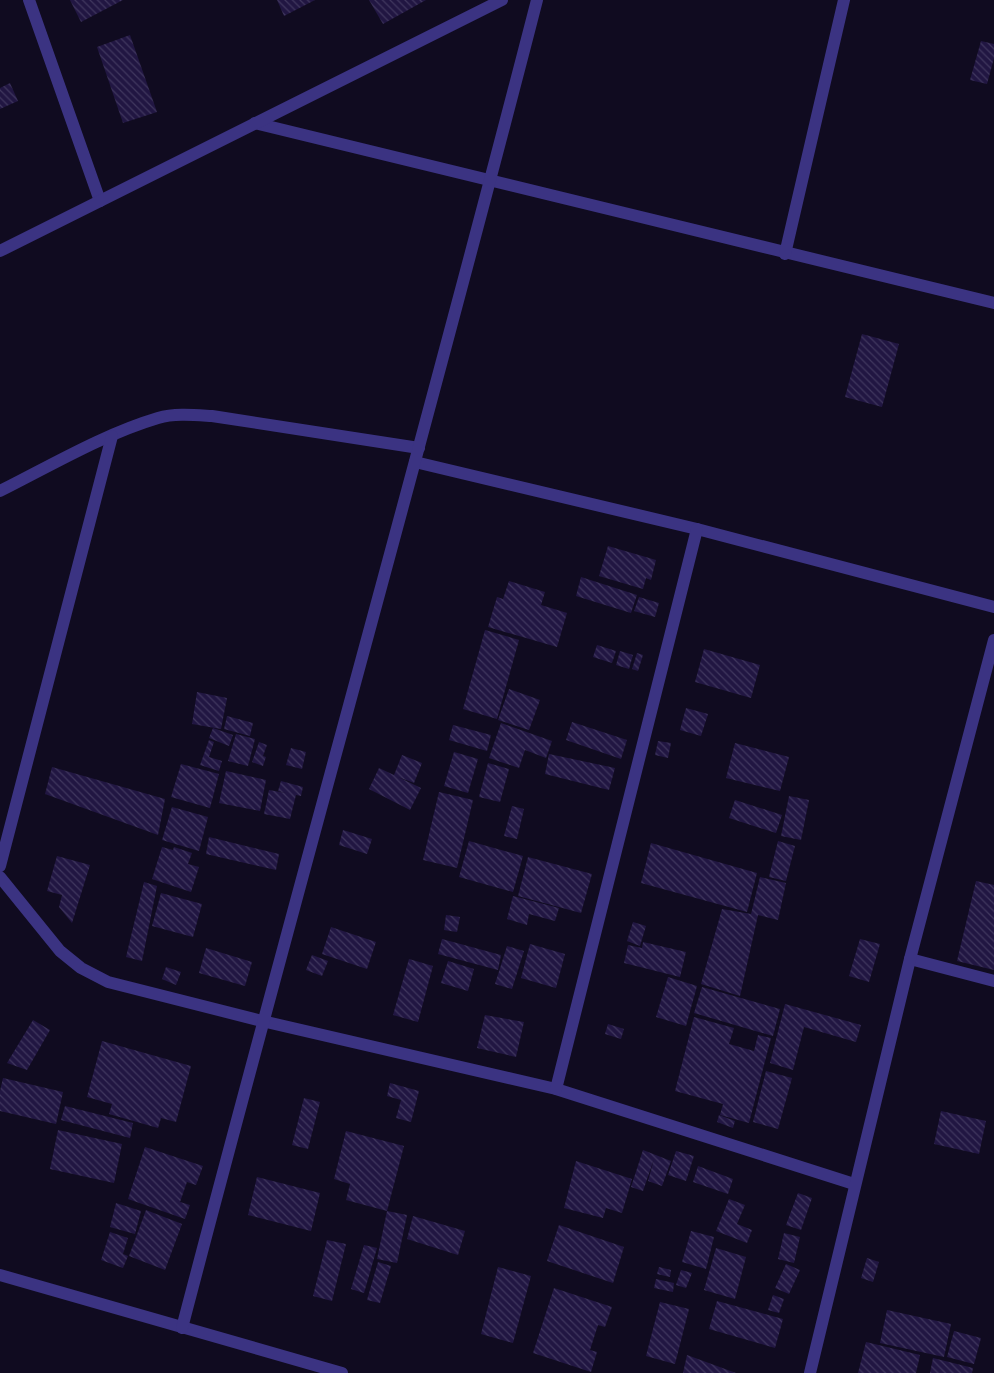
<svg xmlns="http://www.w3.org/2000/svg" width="994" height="1373" viewBox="0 0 994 1373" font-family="'Nunito Sans',sans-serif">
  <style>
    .building { fill: url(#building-back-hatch) }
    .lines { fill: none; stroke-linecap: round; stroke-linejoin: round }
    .street { stroke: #3b3382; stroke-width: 12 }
  </style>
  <defs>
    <pattern id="building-back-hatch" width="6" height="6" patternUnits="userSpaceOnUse" patternTransform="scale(1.25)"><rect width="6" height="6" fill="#211642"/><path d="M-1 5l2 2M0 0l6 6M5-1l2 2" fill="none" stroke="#40375e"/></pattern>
  </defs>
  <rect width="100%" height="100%" fill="#100b20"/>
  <!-- building -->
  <g class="building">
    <path d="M70 0H123L81 22Z"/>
    <path d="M277 0H315L284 16Z"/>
    <path d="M369 0H426L383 24Z"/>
    <path d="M130 35 157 112 123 123 97 47Z"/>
    <path d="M981 41 994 44V58L987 84 970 80Z"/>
    <path d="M10 83 18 101 0 109V88Z"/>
    <path d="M862 334 899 344 882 407 845 397Z"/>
    <path d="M608 546 656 560 651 580 646 578 643 589 599 576Z"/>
    <path d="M581 577 637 595 631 613 576 596Z"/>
    <path d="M509 581 545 592 541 605 567 613 557 647 488 627 497 597 503 599Z"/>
    <path d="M639 597 659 603 655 617 634 611Z"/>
    <path d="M485 630 519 640 497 719 463 709Z"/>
    <path d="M597 645 616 651 612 663 593 657Z"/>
    <path d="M704 649 760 665 751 698 695 682Z"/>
    <path d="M620 651 633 655 629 669 616 665Z"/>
    <path d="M637 653 643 655 638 671 632 669Z"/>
    <path d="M509 689 540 700 529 730 498 720Z"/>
    <path d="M197 692 227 698 221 729 192 724Z"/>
    <path d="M686 708 708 714 701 736 680 730Z"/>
    <path d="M227 716 253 723 250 736 224 729Z"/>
    <path d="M572 722 627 740 621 759 566 740Z"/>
    <path d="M501 723 552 741 546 758 525 750 519 768 489 758Z"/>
    <path d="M453 725 491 735 487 751 449 740Z"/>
    <path d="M213 728 233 735 229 746 209 738Z"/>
    <path d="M236 734 255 739 248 766 228 761Z"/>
    <path d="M209 740 214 742 209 757 222 761 219 771 200 765Z"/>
    <path d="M658 741 671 743 668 758 655 755Z"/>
    <path d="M259 742 267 745 263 756 266 757 263 766 252 762Z"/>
    <path d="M735 743 789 757 780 791 726 778Z"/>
    <path d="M291 748 306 752 302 769 286 765Z"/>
    <path d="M454 752 478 759 468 793 444 786Z"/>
    <path d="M549 754 615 768 609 790 545 774Z"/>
    <path d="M402 755 422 763 414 783 398 777 421 788 410 810 369 789 379 768 394 775Z"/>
    <path d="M488 763 509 769 500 802 479 797Z"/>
    <path d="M181 764 219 774 210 808 171 797Z"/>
    <path d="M52 767 165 799 158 835 45 794Z"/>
    <path d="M226 771 266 780 260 811 219 803Z"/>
    <path d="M281 781 303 787 301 796 296 795 290 819 264 814 269 790 286 793 278 791Z"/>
    <path d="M439 792 473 800 457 868 423 860Z"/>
    <path d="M789 796 809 800 801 840 781 836Z"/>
    <path d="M735 800 782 815 776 833 729 818Z"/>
    <path d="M512 806 524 809 517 839 504 836Z"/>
    <path d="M172 807 208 817 199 851 162 840Z"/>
    <path d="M343 830 372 839 367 854 339 845Z"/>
    <path d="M209 837 279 854 276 870 206 854Z"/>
    <path d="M469 841 523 856 513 892 459 877Z"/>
    <path d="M778 841 795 846 786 881 769 877Z"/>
    <path d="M651 843 757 873 747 912 641 883Z"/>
    <path d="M162 847 173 850 174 847 192 853 188 864 199 867 191 892 152 879Z"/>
    <path d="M57 856 90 865 72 923 59 907 62 895 47 891Z"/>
    <path d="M528 857 592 874 581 913 518 896Z"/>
    <path d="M760 877 786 883 778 920 758 915 740 996 701 984 722 909 751 914Z"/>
    <path d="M976 881 994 885V970L957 961Z"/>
    <path d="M144 882 157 886 142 961 126 957Z"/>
    <path d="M161 893 202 904 193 937 152 926Z"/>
    <path d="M513 896 559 908 555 921 529 914 527 925 507 919Z"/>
    <path d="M446 915 460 917 457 932 444 930Z"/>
    <path d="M633 922 646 926 640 946 627 941Z"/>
    <path d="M331 927 376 942 367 969 322 954Z"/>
    <path d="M442 939 501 955 498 970 438 954Z"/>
    <path d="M860 939 880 944 869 982 849 976Z"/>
    <path d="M643 942 686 952 680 977 624 963 628 945 642 948Z"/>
    <path d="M530 944 565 954 556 988 521 978Z"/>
    <path d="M507 946 524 951 512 989 495 984Z"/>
    <path d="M206 948 252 962 245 986 199 973Z"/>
    <path d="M312 955 328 961 322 976 306 970Z"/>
    <path d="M409 959 433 966 418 1022 393 1015Z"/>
    <path d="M448 961 474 969 468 991 441 983Z"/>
    <path d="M166 967 181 972 176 985 162 979Z"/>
    <path d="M668 977 697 986 686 1026 656 1017Z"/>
    <path d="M702 987 780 1009 773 1036 694 1013Z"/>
    <path d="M785 1004 861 1025 856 1042 804 1027 793 1070 770 1063Z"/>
    <path d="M485 1015 524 1022 516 1057 477 1048Z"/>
    <path d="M694 1017 734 1028 729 1044 754 1051 758 1035 771 1038 749 1123 720 1115 723 1104 675 1091Z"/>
    <path d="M33 1020 50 1030 27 1070 7 1063Z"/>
    <path d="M608 1024 624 1029 621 1039 605 1034Z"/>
    <path d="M102 1041 191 1066 176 1122 161 1118 158 1128 109 1114 112 1104 87 1097Z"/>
    <path d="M766 1071 792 1078 778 1129 753 1122Z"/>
    <path d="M3 1078 63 1092 56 1124 0 1111V1091Z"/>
    <path d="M390 1083 419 1091 411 1122 396 1118 401 1100 387 1096Z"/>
    <path d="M304 1098 320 1102 308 1149 292 1145Z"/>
    <path d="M65 1106 133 1123 130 1138 61 1120Z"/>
    <path d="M941 1111 986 1121 979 1154 934 1144Z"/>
    <path d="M719 1115 735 1121 733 1128 717 1122Z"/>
    <path d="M58 1130 122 1144 114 1183 50 1169Z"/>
    <path d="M346 1131 404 1146 387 1211 346 1200 350 1184 334 1179Z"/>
    <path d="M145 1147 203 1166 196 1185 187 1182 180 1202 190 1205 185 1219 128 1199Z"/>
    <path d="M643 1150 671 1161 662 1186 648 1181 654 1159 643 1191 631 1187Z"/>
    <path d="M676 1151 694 1156 686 1181 668 1175Z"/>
    <path d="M576 1161 632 1179 622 1213 606 1208 603 1218 564 1208Z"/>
    <path d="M698 1166 733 1179 728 1194 693 1182Z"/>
    <path d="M257 1177 320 1193 311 1231 248 1215Z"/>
    <path d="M798 1193 812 1198 801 1230 786 1225Z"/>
    <path d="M729 1199 745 1205 737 1224 752 1230 747 1243 716 1231Z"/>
    <path d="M116 1203 141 1211 135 1234 110 1227Z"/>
    <path d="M146 1210 182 1224 165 1270 129 1256Z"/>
    <path d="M387 1211 407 1215 397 1263 377 1259Z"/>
    <path d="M413 1216 465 1231 458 1255 407 1239Z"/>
    <path d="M559 1225 624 1247 613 1283 547 1261Z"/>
    <path d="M691 1231 714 1237 706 1269 682 1262Z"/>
    <path d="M110 1232 128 1238 123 1254 128 1256 123 1268 101 1260Z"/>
    <path d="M784 1233 800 1237 794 1263 778 1259Z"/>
    <path d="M327 1240 346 1244 332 1301 313 1296Z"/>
    <path d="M364 1245 377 1248 364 1293 351 1289Z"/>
    <path d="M716 1248 746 1257 735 1299 704 1290Z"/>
    <path d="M867 1258 879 1262 873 1282 861 1278Z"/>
    <path d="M378 1262 391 1266 380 1303 367 1300Z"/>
    <path d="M786 1264 800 1270 789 1294 775 1288Z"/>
    <path d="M498 1267 531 1276 513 1343 481 1334Z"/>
    <path d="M659 1267 671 1270 670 1277 657 1274Z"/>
    <path d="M681 1270 692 1273 686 1288 676 1285Z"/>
    <path d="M656 1279 674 1283 673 1292 654 1288Z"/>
    <path d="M554 1288 612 1307 605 1327 598 1325 590 1350 597 1352 591 1372 533 1353Z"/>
    <path d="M773 1295 784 1299 779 1313 768 1310Z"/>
    <path d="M717 1301 783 1319 775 1348 709 1329Z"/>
    <path d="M660 1302 689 1309 675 1364 646 1356Z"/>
    <path d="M887 1310 951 1324 944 1357 880 1343Z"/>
    <path d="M954 1331 981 1338 974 1364 947 1357Z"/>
    <path d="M866 1342 920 1355 916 1373H858Z"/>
    <path d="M687 1355 736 1373H683Z"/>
    <path d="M933 1358 973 1368 972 1373H930Z"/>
  </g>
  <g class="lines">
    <!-- street -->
    <g class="street">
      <path d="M29 0 100 201"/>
      <path d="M255 123C502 181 747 245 994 303"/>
      <path d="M0 251 502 0"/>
      <path d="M785 254 844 0"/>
      <path d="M415 462 697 529 994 607"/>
      <path d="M0 491C50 466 104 434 158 418 175 413 195 415 212 416L419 448"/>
      <path d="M0 866 112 436"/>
      <path d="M0 877 60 951 81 968 108 982 262 1021 556 1089 854 1184"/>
      <path d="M910 959 994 981"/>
      <path d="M556 1089 697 529"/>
      <path d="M0 1275 342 1373"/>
      <path d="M182 1328C298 884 423 444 537 0"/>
      <path d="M810 1373 910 959 994 640"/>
    </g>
  </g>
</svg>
